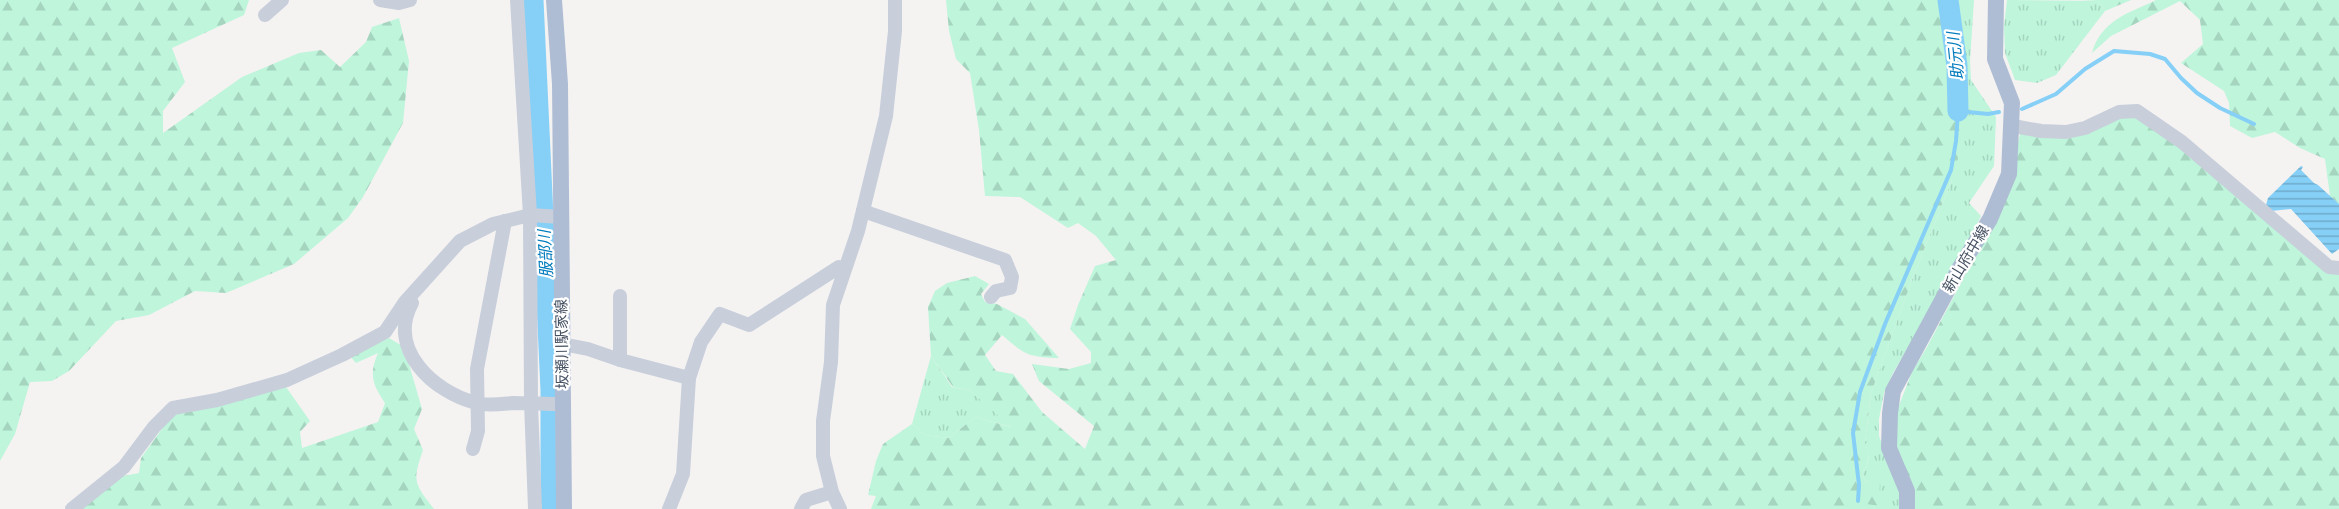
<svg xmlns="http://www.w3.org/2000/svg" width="2339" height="509" viewBox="0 0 2339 509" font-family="'DM Sans','Noto Sans JP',sans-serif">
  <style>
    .grass { fill: url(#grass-tufts) }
    .forest { fill: url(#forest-firs) }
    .water { fill: url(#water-rules) }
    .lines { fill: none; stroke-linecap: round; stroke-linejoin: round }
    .stream { stroke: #86cff7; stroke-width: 4 }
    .river { stroke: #86cff7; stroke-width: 21 }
    .minor { stroke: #c8cfdb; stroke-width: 14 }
    .major { stroke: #afbdd4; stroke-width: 16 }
    .labels { text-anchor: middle; stroke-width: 4.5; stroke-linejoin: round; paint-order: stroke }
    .street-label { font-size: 15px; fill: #475263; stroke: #fff }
    .water-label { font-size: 16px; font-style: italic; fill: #007bbd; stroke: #fff }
  </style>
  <defs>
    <pattern id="grass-tufts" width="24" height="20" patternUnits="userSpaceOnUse" patternTransform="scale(1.5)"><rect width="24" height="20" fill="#bef5db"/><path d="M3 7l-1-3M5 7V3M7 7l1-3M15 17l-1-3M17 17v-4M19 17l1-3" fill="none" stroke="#a5d4bf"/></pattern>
    <pattern id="forest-firs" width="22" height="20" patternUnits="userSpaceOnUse" patternTransform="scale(1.5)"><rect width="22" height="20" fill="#bef5db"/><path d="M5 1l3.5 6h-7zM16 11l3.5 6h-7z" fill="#a5d4bf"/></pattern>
    <pattern id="water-rules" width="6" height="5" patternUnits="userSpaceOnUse" patternTransform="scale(1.5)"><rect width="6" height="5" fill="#86cff7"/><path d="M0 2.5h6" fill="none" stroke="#6fabcc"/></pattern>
  </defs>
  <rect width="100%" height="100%" fill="#f5f3f2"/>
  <!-- grass -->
  <g class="grass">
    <path d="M1951 0H1974L1970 61 1971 80 1996 117 1994 166 1969 203 1981 216 1951 274 1893 373 1884 393 1879 419V436L1899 488 1901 509H1862L1880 483 1866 484 1862 473 1867 466 1869 456 1865 443 1871 393 1913 277 1952 180 1964 96Z"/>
    <path d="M2007 0 2098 1 2105 11 2056 75 2037 83 2015 80 2005 53 2004 26Z"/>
    <path d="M931 356 952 387 971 391 1012 427 975 417 949 438 925 435 912 424Z"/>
  </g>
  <!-- forest -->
  <g class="forest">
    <path d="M0 0H249L244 15 172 48 185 82 163 111V133L242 77 299 53 321 50 340 67 366 42 372 27 399 18 409 61 403 123 363 197 348 218 294 264 226 293 195 291 149 315 116 321 69 371 52 381 30 382 15 434 0 461Z"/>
    <path d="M946 0H1951L1967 125 1952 180 1913 277 1871 393 1865 443 1869 455 1867 466 1862 473 1866 484 1880 482 1879 506 1867 504 1862 509H871L876 496 868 495 876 461 883 444 912 424 925 435 949 438 975 417 1011 427 971 391 953 387 931 356 928 307 935 291 947 283 975 276 989 284 981 294 985 302 997 304 1025 319 1059 358C1028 357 1025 355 1002 335L985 355 996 371 1013 374 1042 412 1085 449 1094 426 1039 381 1032 364 1069 369 1091 363V352L1070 329 1078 305 1095 266 1116 260 1096 236 1078 223 1068 228 1020 197 985 196 979 130 970 73 956 59 949 31Z"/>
    <path d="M2081 0H2131L2105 11 2098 1Z"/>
    <path d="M2156 0H2339V204L2330 196 2325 159 2300 148 2275 132 2252 138 2230 126 2229 103 2224 91 2181 63 2203 44 2200 20 2180 1 2111 36 2092 53C2101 20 2129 13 2156 0Z"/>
    <path d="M2118 115H2135L2148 123 2339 274V509H1911L1894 447 1893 421 1912 372 1927 347 1997 215 2021 131 2064 135Z"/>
    <path d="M389 338 404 347 422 409 414 429 423 450C412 482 414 483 434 509H80L118 477 139 473 141 458 172 415 286 387 310 421 300 432 302 448 378 422 385 403C372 384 369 374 378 353L356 363 349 355Z"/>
  </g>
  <!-- water -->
  <path class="water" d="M2301 166 2303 167 2301 170 2314 183 2318 185 2339 204V249L2332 254 2291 209 2271 211 2266 205 2268 198Z"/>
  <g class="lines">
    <!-- stream -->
    <g class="stream">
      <path d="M2022 109 2056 94 2085 69 2114 51 2150 54 2165 59 2181 78 2197 93 2220 108 2254 124"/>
      <path d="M1858 501 1859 485 1853 433 1860 392 1885 324 1951 170 1956 141 1958 111 1988 114 1999 112"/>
    </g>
    <!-- river -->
    <g class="river">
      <path d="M533 0 551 390V509"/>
      <path d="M1948 0 1957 66 1958 111"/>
    </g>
    <!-- minor -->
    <g class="minor">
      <path d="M380 0 399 3 410 0"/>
      <path d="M517 0 530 215 531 403 535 509"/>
      <path d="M265 15 282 0"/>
      <path d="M2013 126 2041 131 2066 132 2085 128 2119 112 2137 111 2182 142 2329 267 2339 268"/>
      <path d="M863 211 1005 260 1012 277 1010 288 996 291 991 297"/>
      <path d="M412 303C387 349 433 392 476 403 487 406 501 404 512 403 529 403 546 404 563 404"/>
      <path d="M562 344 588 349 620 360 689 378"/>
      <path d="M620 360V296"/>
      <path d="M473 449 478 431 477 369 505 221"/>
      <path d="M72 509 124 467 154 427 173 408 217 400 287 380 342 355 385 332 405 302 460 241 493 224 530 215 561 217"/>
      <path d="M669 509 683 474 689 378 701 342 720 314 749 325 839 267 843 268"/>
      <path d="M801 509 806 500 832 492"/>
      <path d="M840 509 832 492 823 456V421L831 362 833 305 858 231 886 116 895 31V0"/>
    </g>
    <!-- major -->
    <g class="major">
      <path d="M554 0 560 84 564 509"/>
      <path d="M1907 509V491L1889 448 1890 413 1893 391 1959 269 1990 219 2009 174 2012 103 1995 59 1996 0"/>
    </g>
  </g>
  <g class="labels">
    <!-- street labels -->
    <g class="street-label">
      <text transform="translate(1966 259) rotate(-59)" y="5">新山府中線</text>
      <text transform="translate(562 344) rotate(-91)" y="5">坂瀬川駅家線</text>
    </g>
    <!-- water labels -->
    <g class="water-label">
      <text transform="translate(1955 56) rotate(-96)" y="6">助元川</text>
      <text transform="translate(545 254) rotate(-93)" y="6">服部川</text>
    </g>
  </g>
</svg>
